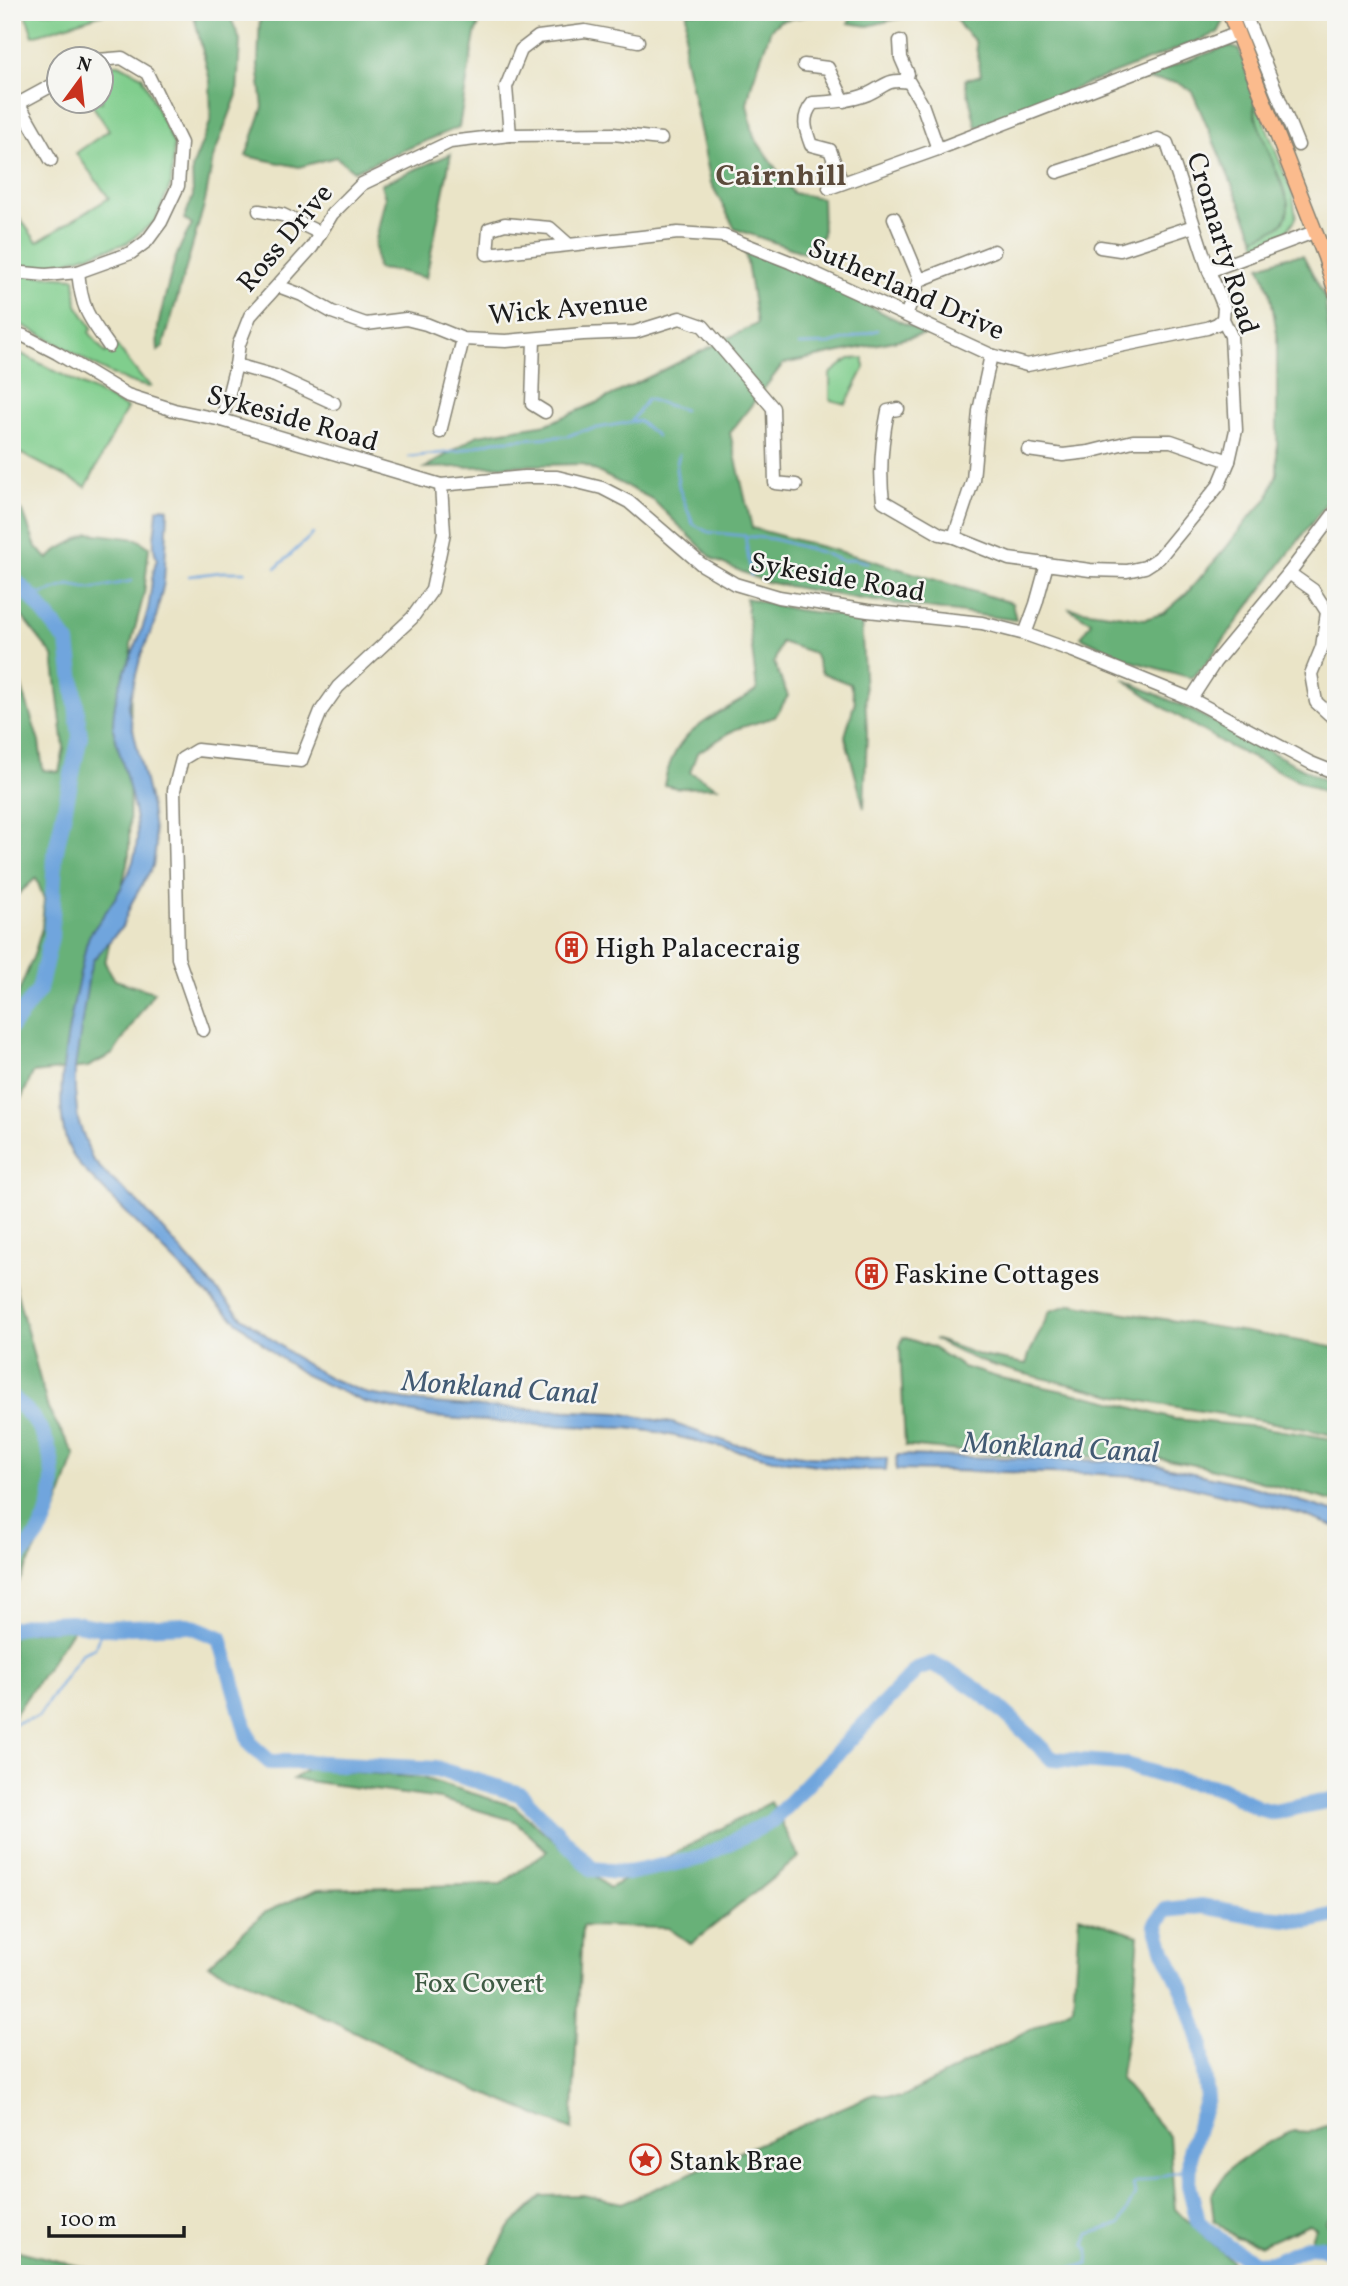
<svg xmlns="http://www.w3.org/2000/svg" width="1348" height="2286" viewBox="0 0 1348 2286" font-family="Vollkorn,serif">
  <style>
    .green { fill: #80ce8d; stroke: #4e7554; stroke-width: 2 }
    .forest { fill: #68b178; stroke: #42664a; stroke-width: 2 }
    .water { fill: #70a5dd; stroke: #46607c; stroke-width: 2 }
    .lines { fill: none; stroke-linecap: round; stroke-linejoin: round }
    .stream { stroke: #70a5dd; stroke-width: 2.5 }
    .river { stroke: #70a5dd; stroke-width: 16 }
    .minor-casing { stroke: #838072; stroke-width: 15 }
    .major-casing { stroke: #838072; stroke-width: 17 }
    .minor { stroke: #fff; stroke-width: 12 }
    .major { stroke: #fbbb8d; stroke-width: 14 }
    .labels { text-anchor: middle; stroke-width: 5; stroke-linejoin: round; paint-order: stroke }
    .street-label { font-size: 28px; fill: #1c1c1c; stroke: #f6f6f2 }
    .poi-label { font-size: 28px; fill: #1c1c1c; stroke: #f6f6f2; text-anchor: start }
    .park-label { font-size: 28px; fill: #3f5a44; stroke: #f6f6f2 }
    .neighbourhood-label { font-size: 30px; font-weight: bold; fill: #5b4a3a; stroke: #f6f6f2 }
    .water-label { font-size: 30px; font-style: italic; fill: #425a73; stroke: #f6f6f2 }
  </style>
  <rect width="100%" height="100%" fill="#f6f6f2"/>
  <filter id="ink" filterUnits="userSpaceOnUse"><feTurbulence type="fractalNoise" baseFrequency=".0143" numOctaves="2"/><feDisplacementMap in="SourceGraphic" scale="14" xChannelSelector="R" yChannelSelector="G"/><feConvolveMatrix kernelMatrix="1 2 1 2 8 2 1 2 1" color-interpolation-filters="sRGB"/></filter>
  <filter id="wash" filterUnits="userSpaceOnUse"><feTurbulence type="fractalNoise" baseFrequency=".00686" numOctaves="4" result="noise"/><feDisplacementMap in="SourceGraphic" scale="28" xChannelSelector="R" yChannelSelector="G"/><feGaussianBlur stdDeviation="1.57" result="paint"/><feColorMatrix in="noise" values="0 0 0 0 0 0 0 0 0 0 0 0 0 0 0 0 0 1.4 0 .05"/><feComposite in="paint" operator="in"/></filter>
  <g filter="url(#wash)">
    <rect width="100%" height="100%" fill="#eae4c7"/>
    <!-- green -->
    <g class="green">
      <path d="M25 12H109L33 36Z"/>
      <path d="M102 64H119L142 76 174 145 171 184 155 221 127 243 46 268 12 266V207L37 242 109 198 76 153 109 130 90 102H102Z"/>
      <path d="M1255 98 1293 196 1296 218 1287 231 1257 245 1255 238 1271 231 1288 210C1285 171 1252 137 1255 98Z"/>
      <path d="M12 274 75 278 77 305 92 328 89 332 105 353 116 345 141 377 151 386 149 387C99 377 60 339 12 321Z"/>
      <path d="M12 349 127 408 86 487 12 449Z"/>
      <path d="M864 358V369L846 404 830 400V374L849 359Z"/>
    </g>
    <!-- forest -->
    <g class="forest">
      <path d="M193 12H215L230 16 240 40 237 95 213 158 205 202 163 347 158 351C156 328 160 318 165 297 172 269 176 250 192 225L184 219 193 196 192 168 211 120 210 81Z"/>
      <path d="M260 12H484L475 34 459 127 354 171 336 157 299 167 246 156 263 107 258 65Z"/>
      <path d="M687 12H838L836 15 821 13 780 21 771 29 752 83 747 104 754 137 793 193 822 198 823 235 805 253 735 229 711 183 684 53Z"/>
      <path d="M854 12H925L868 26 848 23Z"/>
      <path d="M951 12H1222L1225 19 1218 33 976 127 965 80 981 75 975 41 962 28Z"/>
      <path d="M1228 46 1239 49 1255 98 1254 113 1288 202C1290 226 1274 230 1255 238L1192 91 1176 82 1136 79Z"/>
      <path d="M451 154 426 278 398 271 377 269 375 244 385 198 381 184Z"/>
      <path d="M745 251 814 279 926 334 783 364 730 433 752 528 867 559 1012 603 1016 620 860 599 766 582 714 560 652 499 582 464 425 468 478 435 547 424 594 404 757 324Z"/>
      <path d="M1303 255 1325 298 1336 392V476L1323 508 1204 666 1191 678 1128 660 1081 637 1091 622 1068 608 1145 619 1164 613 1186 594 1225 549 1249 518 1268 498 1277 473V333L1270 292 1260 266 1287 257Z"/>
      <path d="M12 504 23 512 36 547 48 559 59 549 89 533 137 539 149 547 144 594 131 644 129 855 105 963 115 980 154 992 113 1054 88 1067 33 1073 12 1119V1008L34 955 42 928 44 899 36 878 12 900V787L17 775 12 736V656L39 742 43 770 59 772 64 748 53 656 12 604Z"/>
      <path d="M746 598 797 610 861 618 867 732 864 808 845 736 855 701 850 684 822 673 814 653 781 642 774 663 788 696 775 717 736 729 697 753 690 772 717 787 677 788 664 785C675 726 713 720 757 690Z"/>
      <path d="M1123 679 1193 711 1336 786V799L1228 746 1163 707Z"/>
      <path d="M12 1275 48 1409 75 1455 56 1511 12 1595V1515L17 1486 12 1459Z"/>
      <path d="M1072 1304C1160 1320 1248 1330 1336 1348V1436C1270 1419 1203 1413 1137 1400 1111 1395 1085 1388 1059 1382 1015 1372 972 1363 934 1339L982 1356 1026 1364 1030 1352 1050 1311Z"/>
      <path d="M903 1337 932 1347 963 1367 997 1377 1105 1400 1174 1419 1259 1427 1334 1439 1336 1502 1206 1467 1156 1458 991 1454 905 1446 900 1347Z"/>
      <path d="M74 1628 12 1719V1634Z"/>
      <path d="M309 1768 422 1778 514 1806 609 1888 771 1802 799 1857 691 1944 668 1928 582 1926 572 2130 460 2083 277 1994 208 1965 265 1912 318 1889 501 1884 547 1851 515 1821 440 1799 293 1779Z"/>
      <path d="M1079 1916 1139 1935 1134 1995 1120 2079 1169 2136 1175 2209 1231 2260 1234 2274H483L509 2228 542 2196 583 2195 622 2203 874 2094 900 2098 1073 2007Z"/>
      <path d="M1335 2123 1336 2212 1326 2222 1336 2239 1310 2241 1315 2228 1309 2224 1262 2245 1236 2238 1214 2220 1211 2195 1229 2169 1263 2145 1293 2131 1310 2132Z"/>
      <path d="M12 2246 19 2251 110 2274H12Z"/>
    </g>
    <!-- water -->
    <g class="water">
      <path d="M163 507 168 509V512L164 582 155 622 141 655 128 707 151 807 156 846 153 866 132 902 122 927 93 960 89 974 75 1068V1091L78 1120 92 1159 107 1175 139 1203 218 1292 242 1317 302 1362 332 1379 368 1394 420 1402 481 1407 619 1413 672 1423 733 1444 809 1456 861 1459 887 1458 886 1470H854L773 1459 657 1432 626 1428 536 1425 432 1417 364 1402 305 1375 276 1355 216 1303 81 1167C78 1162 74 1158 72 1154 45 1107 76 996 86 945L89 936C108 908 135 876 137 840 139 812 120 758 113 729 112 683 136 655 147 613 152 596 150 576 157 559 150 543 157 526 157 509Z"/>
      <path d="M897 1455 1143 1462 1247 1485 1336 1512V1527L1301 1514 1151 1477 1098 1474 896 1470Z"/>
    </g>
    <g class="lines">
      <!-- stream -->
      <g class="stream">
        <path d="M799 345 830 344 878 330"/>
        <path d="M631 422 639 421 657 436"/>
        <path d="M679 454 676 469 679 488 693 524 708 532 773 539 820 552 843 561 853 559 868 563"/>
        <path d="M409 457 459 451 494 441 568 436 581 431 631 422 647 399 684 410"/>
        <path d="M745 535 751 576"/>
        <path d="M276 568 313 534"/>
        <path d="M189 576 221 572H245"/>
        <path d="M32 597 69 585 91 589 132 581"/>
        <path d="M12 1726 15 1723 38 1717 81 1654 95 1648 102 1628"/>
        <path d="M1041 2274 1080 2266 1088 2263 1089 2250 1085 2245 1089 2234 1120 2224 1135 2195 1133 2184C1153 2180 1170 2172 1190 2169"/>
      </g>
      <!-- river -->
      <g class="river">
        <path d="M12 578 32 597 68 643 80 736 55 855 51 937 39 990 12 1026"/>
        <path d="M12 1397C21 1406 32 1415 38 1426 57 1456 58 1500 40 1531 33 1543 21 1554 12 1565"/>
        <path d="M12 1629 34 1624 71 1622 102 1628 188 1625 220 1638 250 1744 270 1762H304L437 1769 520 1794 592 1869 628 1873 700 1858 772 1821 917 1669 932 1664C979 1683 1016 1723 1052 1759L1122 1764 1170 1778 1221 1788 1258 1808 1274 1812 1336 1799"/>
        <path d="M1336 1915 1308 1921 1257 1916 1202 1906 1166 1910 1156 1925 1164 1951 1185 1994 1200 2040 1207 2098 1190 2151 1189 2185 1198 2221 1227 2246 1255 2263 1274 2262 1308 2246 1322 2247 1336 2250"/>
      </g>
    </g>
  </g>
  <g filter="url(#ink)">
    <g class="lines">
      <defs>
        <g id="minor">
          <path d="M1244 12 1298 145"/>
          <path d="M900 41 901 58 908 74 904 81"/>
          <path d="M804 65 828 68 844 101"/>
          <path d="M19 104 51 160"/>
          <path d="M14 106 60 81"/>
          <path d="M510 135 506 87 521 50 538 37 585 31 638 41"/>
          <path d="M842 183 830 150 811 145C805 129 801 117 813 103 831 102 851 101 868 94 886 86 887 78 909 82L922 104 938 149"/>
          <path d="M829 188 938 149 1238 33"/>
          <path d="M259 211 283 215 320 233"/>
          <path d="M894 218 920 280"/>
          <path d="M568 244 550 228 505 224 489 229 487 254 678 233 724 236 790 262 991 355 1027 365 1207 328 1217 324 1223 319"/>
          <path d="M1100 247 1120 250 1194 226"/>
          <path d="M1209 271 1314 232"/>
          <path d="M12 272 46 275 78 272 131 253 147 241 161 222 178 186 181 143 147 73 122 58 98 60"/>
          <path d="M78 272C82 310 88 316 109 346"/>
          <path d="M278 286 302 295 332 312 366 324 406 319 426 324 463 339 506 341 583 334 635 332 680 318 703 326 773 408 775 483 796 485"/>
          <path d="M906 315 920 280 994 251"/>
          <path d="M12 332 24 336 57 353 127 395 174 410 222 420 441 485 524 477H557L602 488 629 502 701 564 735 584 779 597 868 611 982 623 1025 634 1073 651 1191 699 1311 763 1336 773"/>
          <path d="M534 339 532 404 545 412"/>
          <path d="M236 365 275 376 334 403"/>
          <path d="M898 409 888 411C882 440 879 471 883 501L940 534 954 537 1009 559 1090 570 1127 571 1145 567 1159 558 1219 485 1229 461 1236 430 1231 336 1223 319 1224 307 1209 271 1167 143 1158 139 1057 172"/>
          <path d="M222 420 236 365 239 344 250 316 312 247 332 214 362 184 450 142 510 135 613 134 661 139"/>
          <path d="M440 432 463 339"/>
          <path d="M1028 450 1063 455 1089 452 1133 441H1171L1229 461"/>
          <path d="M954 537 973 480 979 411 991 355"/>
          <path d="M1289 573 1336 511"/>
          <path d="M1025 634 1036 604 1047 564"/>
          <path d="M1191 699 1215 662 1289 573 1313 590 1327 612 1322 647 1311 674 1316 702 1329 714 1336 718"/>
          <path d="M203 1030 178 958 174 790 182 759 197 750 301 761 321 711 338 687 412 618 432 590 444 533 441 485"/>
        </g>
        <path id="major" d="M1229 12 1325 257 1336 293"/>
      </defs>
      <!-- minor casing -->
      <use href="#minor" class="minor-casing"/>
      <!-- major casing -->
      <use href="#major" class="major-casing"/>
      <!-- minor -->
      <use href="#minor" class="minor"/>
      <!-- major -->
      <use href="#major" class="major"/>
    </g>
  </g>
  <!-- icons -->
  <defs>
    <symbol id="building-ring" viewBox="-11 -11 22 22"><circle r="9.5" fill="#f6f6f2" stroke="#c8321e" stroke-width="1.5"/><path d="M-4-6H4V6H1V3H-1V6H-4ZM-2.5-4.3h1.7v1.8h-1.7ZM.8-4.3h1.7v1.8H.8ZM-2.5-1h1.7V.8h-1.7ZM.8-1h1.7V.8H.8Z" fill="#c8321e"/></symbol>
    <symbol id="sight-ring" viewBox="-11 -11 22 22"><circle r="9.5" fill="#f6f6f2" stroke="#c8321e" stroke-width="1.5"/><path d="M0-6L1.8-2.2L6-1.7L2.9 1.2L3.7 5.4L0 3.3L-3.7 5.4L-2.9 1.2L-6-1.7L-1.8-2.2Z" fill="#c8321e"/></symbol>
  </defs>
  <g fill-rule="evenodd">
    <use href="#building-ring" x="554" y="930" width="35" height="35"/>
    <use href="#building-ring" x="854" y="1256" width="35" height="35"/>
    <use href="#sight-ring" x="628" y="2142" width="35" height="35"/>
  </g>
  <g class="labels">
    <!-- street labels -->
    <g class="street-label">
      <text transform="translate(284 237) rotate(-50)" y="10">Ross Drive</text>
      <text transform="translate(1224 243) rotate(73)" y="10">Cromarty Road</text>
      <text transform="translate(907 288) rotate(24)" y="10">Sutherland Drive</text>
      <text transform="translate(568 307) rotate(-5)" y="10">Wick Avenue</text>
      <text transform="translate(293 417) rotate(16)" y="10">Sykeside Road</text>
      <text transform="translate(838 576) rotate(10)" y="10">Sykeside Road</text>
    </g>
    <!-- poi labels -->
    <g class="poi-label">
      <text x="595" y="957">High Palacecraig</text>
      <text x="894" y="1283">Faskine Cottages</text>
      <text x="669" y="2170">Stank Brae</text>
    </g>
    <!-- park labels -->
    <g class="park-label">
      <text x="479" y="1992">Fox Covert</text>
    </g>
    <!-- neighbourhood labels -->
    <g class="neighbourhood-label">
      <text x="781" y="185">Cairnhill</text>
    </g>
    <!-- water labels -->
    <g class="water-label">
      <text transform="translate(500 1387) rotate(4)" y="10">Monkland Canal</text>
      <text transform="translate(1061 1447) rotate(3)" y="10">Monkland Canal</text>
    </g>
  </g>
  <!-- margin -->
  <rect width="1348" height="2286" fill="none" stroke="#f6f6f2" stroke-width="42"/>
  <!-- north arrow -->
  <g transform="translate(80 80) rotate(15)"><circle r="33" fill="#f6f6f2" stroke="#9f9f9c" stroke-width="2"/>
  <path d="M0-5L12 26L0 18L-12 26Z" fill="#c8321e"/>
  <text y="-10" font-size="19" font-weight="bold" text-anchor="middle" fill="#1c1c1c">N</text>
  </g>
  <!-- scale -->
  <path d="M49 2226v10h135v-10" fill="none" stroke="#1c1c1c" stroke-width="3.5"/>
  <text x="60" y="2226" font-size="21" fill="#1c1c1c" stroke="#f6f6f2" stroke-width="5" paint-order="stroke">100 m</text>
</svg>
